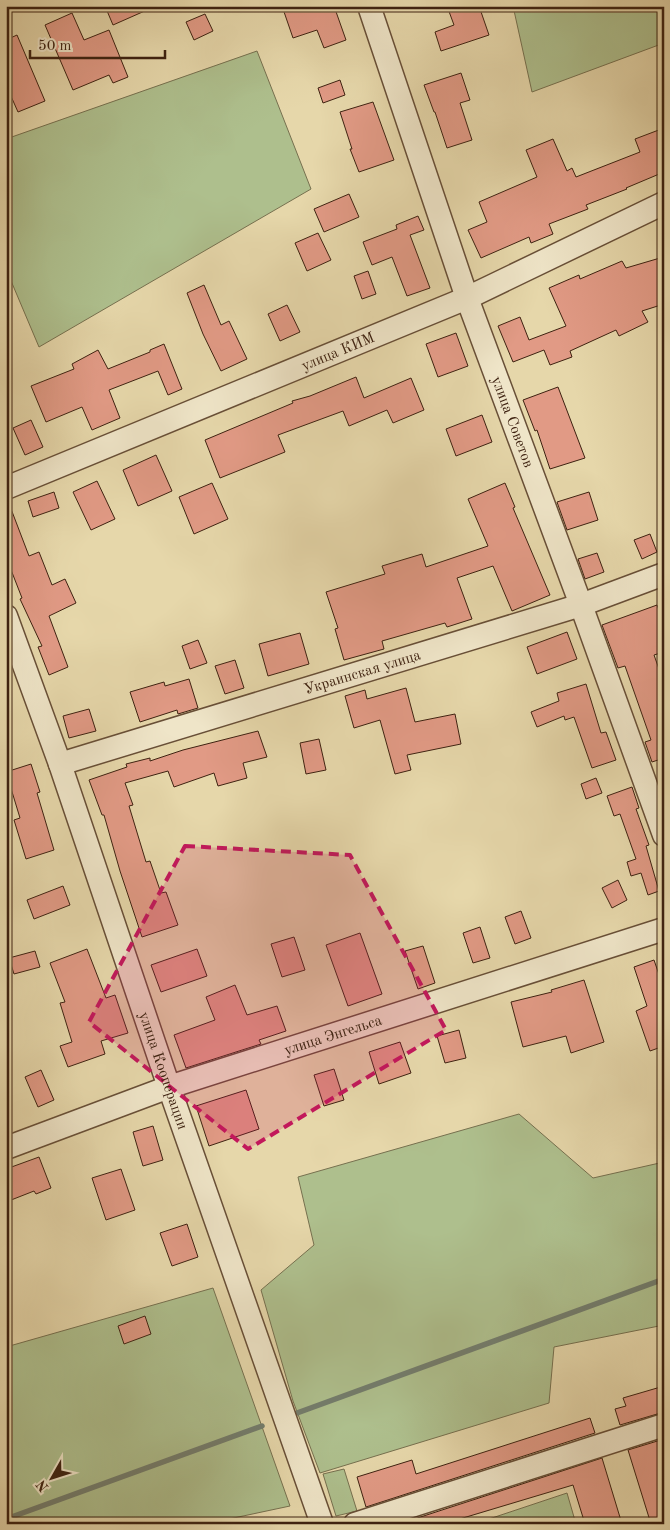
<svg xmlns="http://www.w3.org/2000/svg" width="670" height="1530" viewBox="0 0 670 1530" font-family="'Old Standard TT',serif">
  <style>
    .green { fill: #aebf8d; stroke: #76704f }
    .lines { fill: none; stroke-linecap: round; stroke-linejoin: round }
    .stream { stroke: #737d6d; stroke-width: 5.5 }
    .building { fill: #e19a85; stroke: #3e2211 }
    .minor-casing { stroke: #684f37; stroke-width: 25 }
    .minor { stroke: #efe5c8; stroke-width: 22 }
    .marked { fill: #c2185b; fill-opacity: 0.2; stroke: #c2185b; stroke-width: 4; stroke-dasharray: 10 6; stroke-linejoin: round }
    .labels { text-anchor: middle; stroke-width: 4.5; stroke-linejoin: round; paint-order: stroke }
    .street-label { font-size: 15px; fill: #3e2211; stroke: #efe5c8 }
  </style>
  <rect width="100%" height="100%" fill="#e6d7aa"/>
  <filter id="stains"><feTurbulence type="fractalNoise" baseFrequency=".004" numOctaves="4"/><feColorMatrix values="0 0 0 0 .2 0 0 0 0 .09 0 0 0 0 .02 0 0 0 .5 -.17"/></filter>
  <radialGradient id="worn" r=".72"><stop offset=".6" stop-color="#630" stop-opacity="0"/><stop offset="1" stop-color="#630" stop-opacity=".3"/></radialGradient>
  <!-- green -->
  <g class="green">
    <path d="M513 6H664V43L532 92Z"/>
    <path d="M257 51 311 189 39 347 6 269V139Z"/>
    <path d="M519 1114 593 1178 664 1162V1325L554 1347 549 1403 320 1473 293 1401 261 1290 314 1245 298 1177Z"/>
    <path d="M213 1288 290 1506 229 1519 222 1524H6V1347Z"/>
    <path d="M344 1469 357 1511 336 1516 323 1474Z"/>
    <path d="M567 1493 576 1524H474Z"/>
  </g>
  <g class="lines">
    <!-- stream -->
    <g class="stream">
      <path d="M297 1413 664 1279"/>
      <path d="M6 1519 262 1426"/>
    </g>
  </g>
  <!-- building -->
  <g class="building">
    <path d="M105 6H156L113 25Z"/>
    <path d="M282 6H334L346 40 324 48 317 30 293 38Z"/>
    <path d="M447 6H479L489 35 441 51 435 32 454 25Z"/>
    <path d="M72 13 84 40 109 30 128 77 113 83 109 75 73 90 45 25Z"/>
    <path d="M205 14 213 31 194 40 186 22Z"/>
    <path d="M17 35 45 101 18 112 6 85V40Z"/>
    <path d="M461 73 470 100 460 103 472 140 447 148 435 112H434L424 85Z"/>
    <path d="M340 80 345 95 323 103 318 88Z"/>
    <path d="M373 102 394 160 359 172 350 149H352L340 112Z"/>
    <path d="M664 128V172L626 188 627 189 586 205 588 209 549 224 553 234 531 243 529 237 481 258 468 230 487 222 479 202 537 177 526 150 553 139 567 171 572 168 576 177 640 152 635 139Z"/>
    <path d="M349 194 359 217 324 232 314 209Z"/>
    <path d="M418 216 424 230 410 235 430 288 407 296 392 257 372 265 363 242 397 229 396 225Z"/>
    <path d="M318 233 331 260 307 271 295 243Z"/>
    <path d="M660 258 664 270V304L642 311 648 322 619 336 616 330 570 351 572 357 550 365 544 350 513 362 498 326 520 317 529 340 566 326 549 288 579 275 580 279 622 261 626 268Z"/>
    <path d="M368 271 376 294 362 299 354 276Z"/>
    <path d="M204 285 221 325 229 321 247 359 221 371 203 334 187 293Z"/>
    <path d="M287 305 300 332 280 341 268 314Z"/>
    <path d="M456 333 468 366 438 377 426 344Z"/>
    <path d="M164 344 182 389 168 395 158 371 109 390 120 418 92 430 82 407 46 422 31 386 74 369 72 364 98 350 108 369 150 352V350Z"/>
    <path d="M356 377 364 398 411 378 424 410 393 423 387 410 349 426 343 411 278 435 285 452 220 478 205 440 293 403 292 401 310 396Z"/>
    <path d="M558 387 585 458 550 469 537 430 535 431 523 400Z"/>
    <path d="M482 415 492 442 456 456 446 429Z"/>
    <path d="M31 420 43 447 25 455 13 428Z"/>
    <path d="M156 455 172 491 138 506 123 470Z"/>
    <path d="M97 481 115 519 91 530 73 492Z"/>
    <path d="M212 483 228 519 194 534 179 497Z"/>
    <path d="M505 483 515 507 513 508 550 595 512 611 493 566 457 578 472 619 447 627 445 623 382 641 384 649 344 660 335 629 338 628 326 592 385 574 382 566 422 554 426 567 488 546 468 499Z"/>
    <path d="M54 492 59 508 33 517 28 501Z"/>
    <path d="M589 492 598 520 567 530 557 502Z"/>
    <path d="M6 501H8L29 556 39 552 52 585 65 579 76 603 49 616 68 667 49 675 38 647 42 646 20 599 22 598 6 557Z"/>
    <path d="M650 534 657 552 642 559 634 540Z"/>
    <path d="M597 553 604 572 585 579 578 559Z"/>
    <path d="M657 605 664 623V652L654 655 664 683V770L662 771 658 760 652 762 645 742 651 740 625 666 618 668 602 625Z"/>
    <path d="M567 632 577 659 537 674 527 647Z"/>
    <path d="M300 633 309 664 268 676 259 644Z"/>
    <path d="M198 640 207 663 190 669 182 646Z"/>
    <path d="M235 660 244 688 225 694 215 666Z"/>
    <path d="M189 679 198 708 178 714 177 710 140 722 130 692 164 682 165 686Z"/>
    <path d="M586 684 601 733 606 732 616 760 592 768 574 717 565 720 564 716 537 727 531 712 559 701 557 693Z"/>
    <path d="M406 688 415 722 455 714 461 744 407 755 411 770 395 774 380 720 354 728 345 696 365 690 367 699Z"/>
    <path d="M89 709 96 731 69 738 63 716Z"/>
    <path d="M258 731 267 757 243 763 247 778 218 786 214 773 174 787 168 771 125 783 133 805 129 806 146 862 150 861 161 893 166 892 178 925 142 937 120 871 104 815H102L89 780 127 767 126 764 150 758V761L183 750Z"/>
    <path d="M319 739 326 770 306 774 300 743Z"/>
    <path d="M31 764 40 792 37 793 54 850 26 859 14 820 20 818 6 772Z"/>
    <path d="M596 778 602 793 586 799 581 784Z"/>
    <path d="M632 787 639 808 636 809 649 845 646 846 659 891 648 895 641 873 631 876 627 862 636 859 620 814 614 816 607 796Z"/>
    <path d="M618 880 627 900 612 908 602 888Z"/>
    <path d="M63 886 70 905 34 919 27 900Z"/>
    <path d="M521 911 531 938 515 944 505 917Z"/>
    <path d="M480 927 490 958 473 963 463 933Z"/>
    <path d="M360 933 382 994 348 1006 326 945Z"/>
    <path d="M294 937 305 970 282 977 271 944Z"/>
    <path d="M423 946 435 983 418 989 405 951Z"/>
    <path d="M87 949 106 998 115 995 128 1033 101 1041 105 1054 68 1067 60 1046 72 1042 60 1003 65 1002 50 963Z"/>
    <path d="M197 949 207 976 161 992 151 965Z"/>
    <path d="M35 951 40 967 14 974 9 958Z"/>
    <path d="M654 960 664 989V1046L650 1051 636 1011 647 1006 634 967Z"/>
    <path d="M584 980 604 1042 571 1053 566 1036 523 1047 511 1002 552 992 551 990Z"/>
    <path d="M235 985 247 1015 277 1006 286 1031 259 1040 261 1044 186 1068 174 1035 215 1020 206 997Z"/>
    <path d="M459 1030 466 1058 445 1063 437 1036Z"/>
    <path d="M400 1042 411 1073 379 1084 369 1052Z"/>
    <path d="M334 1069 344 1100 324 1106 314 1075Z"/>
    <path d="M41 1070 54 1100 38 1107 25 1077Z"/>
    <path d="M246 1090 259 1129 209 1146 196 1106Z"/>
    <path d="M153 1126 163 1160 143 1166 133 1132Z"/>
    <path d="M39 1157 51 1188 36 1194 34 1191 6 1202V1169Z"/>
    <path d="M121 1169 135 1210 106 1220 92 1178Z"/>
    <path d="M187 1224 198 1257 172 1266 160 1233Z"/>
    <path d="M145 1316 151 1334 124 1344 118 1326Z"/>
    <path d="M664 1386V1412L620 1425 615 1409 626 1406 623 1398Z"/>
    <path d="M590 1418 595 1433 366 1507 357 1477 412 1460 416 1474Z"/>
    <path d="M664 1439V1524H651L628 1450Z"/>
    <path d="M602 1458 622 1524H585L573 1485 443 1524H399Z"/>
  </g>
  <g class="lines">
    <defs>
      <g id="minor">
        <path id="s1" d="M369 6 467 298 581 605 664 835"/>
        <path id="s2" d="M6 488 467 298 664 203"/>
        <path id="s3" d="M6 616 60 764 169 1087 322 1524"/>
        <path id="s4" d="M60 764 581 605 664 574"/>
        <path id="s5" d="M6 1148 169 1087 664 929"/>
        <path d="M355 1524 664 1425"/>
      </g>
    </defs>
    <!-- minor casing -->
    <use href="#minor" class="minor-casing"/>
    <!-- minor -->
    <use href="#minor" class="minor"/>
  </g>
  <!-- marked area -->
  <path class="marked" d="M185 846 350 855 446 1030 248 1149 89 1022Z"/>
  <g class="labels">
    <!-- street labels -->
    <g class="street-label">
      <text dy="5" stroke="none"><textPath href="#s2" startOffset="359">улица КИМ</textPath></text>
      <text dy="5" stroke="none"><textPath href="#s1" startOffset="440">улица Советов</textPath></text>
      <text dy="5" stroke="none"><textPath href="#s4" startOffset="316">Украинская улица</textPath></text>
      <text dy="5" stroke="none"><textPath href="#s5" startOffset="346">улица Энгельса</textPath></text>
      <text dy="5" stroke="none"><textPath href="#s3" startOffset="481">улица Кооперации</textPath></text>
    </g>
  </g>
  <!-- margin -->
  <rect width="670" height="1530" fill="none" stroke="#e6d7aa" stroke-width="25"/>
  <rect x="8" y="8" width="655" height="1515" fill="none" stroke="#3e2211" stroke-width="2.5"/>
  <rect x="12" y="12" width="645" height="1505" fill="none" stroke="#3e2211"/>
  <!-- north arrow -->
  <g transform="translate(52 1478) rotate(231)" stroke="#efe5c8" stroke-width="4" paint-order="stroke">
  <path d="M0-4L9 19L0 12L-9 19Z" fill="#3e2211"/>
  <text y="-8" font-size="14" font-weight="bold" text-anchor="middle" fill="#3e2211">N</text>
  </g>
  <!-- scale -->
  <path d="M30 50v8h135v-8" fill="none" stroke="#3e2211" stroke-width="2.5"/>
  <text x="38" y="50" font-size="15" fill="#3e2211" stroke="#efe5c8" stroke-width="4" paint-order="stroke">50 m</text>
  <rect width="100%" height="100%" filter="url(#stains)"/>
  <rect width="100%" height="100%" fill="url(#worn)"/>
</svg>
